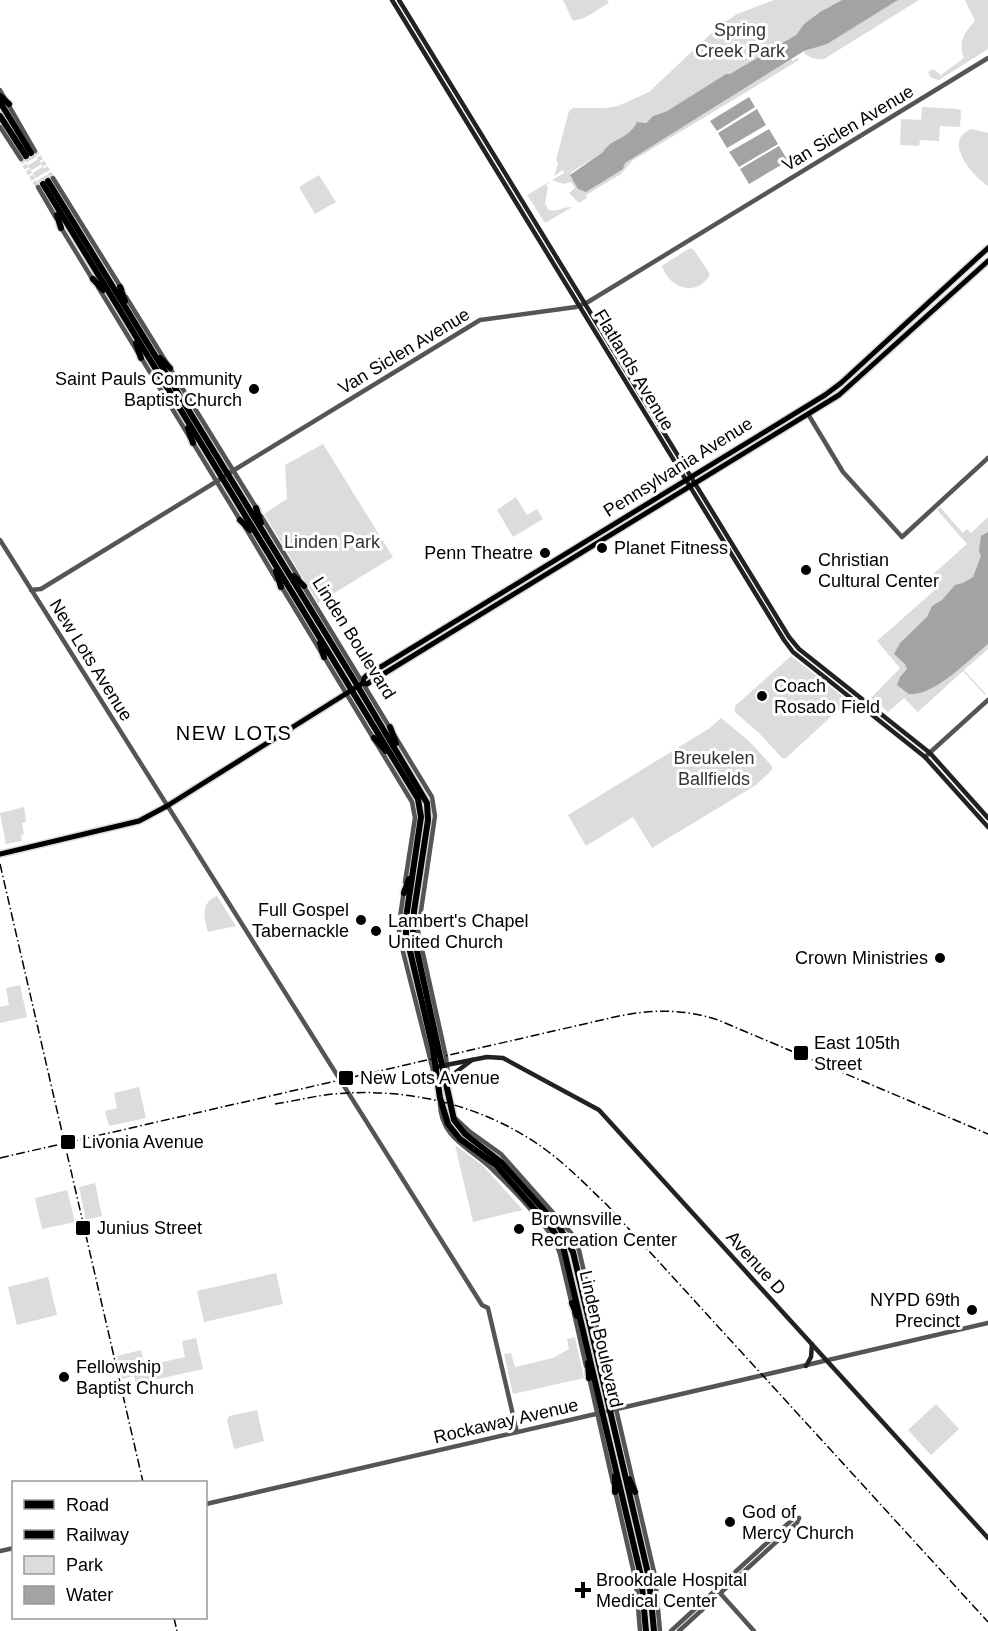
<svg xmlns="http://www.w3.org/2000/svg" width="988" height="1631" viewBox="0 0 988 1631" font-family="Arial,sans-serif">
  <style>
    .green { fill: #dcdcdc }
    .water { fill: #a3a3a3 }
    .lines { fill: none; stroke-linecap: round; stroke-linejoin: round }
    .tertiary-tunnel { stroke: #d9d9d9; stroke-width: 4.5; stroke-dasharray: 4.5 2; stroke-linecap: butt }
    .trunk-tunnel { stroke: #d9d9d9; stroke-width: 6; stroke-dasharray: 6 3; stroke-linecap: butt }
    .primary-casing { stroke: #dbdbdb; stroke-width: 8 }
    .trunk-casing { stroke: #dbdbdb; stroke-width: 9 }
    .tertiary { stroke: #555; stroke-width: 4.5 }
    .secondary { stroke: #222; stroke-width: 4.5 }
    .primary { stroke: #000; stroke-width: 5 }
    .trunk { stroke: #000; stroke-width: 6 }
    .rail { stroke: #000; stroke-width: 1.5; stroke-dasharray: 9 3 1.5 3; stroke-linecap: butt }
    .poi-dot { fill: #000; stroke: #fff; stroke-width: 2 }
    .labels { text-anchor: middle; stroke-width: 6; stroke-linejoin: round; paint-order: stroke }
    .park-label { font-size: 18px; fill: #333; stroke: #fff }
    .street-label { font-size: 18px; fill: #000; stroke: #fff }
    .poi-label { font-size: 18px; fill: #000; stroke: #fff; text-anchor: start }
    .neighbourhood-label { font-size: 20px; letter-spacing: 1.5px; fill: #000; stroke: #fff }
  </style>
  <rect width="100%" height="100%" fill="#fff"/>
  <!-- green -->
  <g class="green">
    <path d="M563 0H607L609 3 584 18 573 21Z"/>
    <path d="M774 0H842L820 12 804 24 796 35 730 75 726 74 667 111 653 116 646 123 637 122 628 135 606 147 603 152 573 171 570 174 623 169 624 163 791 59 793 61 797 58 799 60 632 161 621 174 586 195 587 198 579 203 569 193 575 188 571 182 563 184 552 180 546 185 548 187 545 204 549 210C558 212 565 206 572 207L545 223 527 195 564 173 563 170 554 176 558 164 556 160 569 111 573 108H605L618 106 649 92 720 25 737 14Z"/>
    <path d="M898 0H919L824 59C815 60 810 58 803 52L838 37Z"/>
    <path d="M965 0H988V49L939 80 931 78 928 72 933 69 941 75 964 58C958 41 964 33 975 21Z"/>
    <path d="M922 107 958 109 961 111 960 127 940 126 939 141 920 140 919 146 900 145 901 119 921 120Z"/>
    <path d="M972 129 988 133V186C972 176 941 139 972 129Z"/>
    <path d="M319 175 336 202 315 214 299 187Z"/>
    <path d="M690 248 694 250 710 274C698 298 669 289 662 266Z"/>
    <path d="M323 444 393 557 318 603 264 514 287 499 285 465Z"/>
    <path d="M516 497 527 515 537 509 543 519 513 537 497 510Z"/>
    <path d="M940 507 963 533 967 529 971 533 988 517V649L964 670 986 694 985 695 963 671 918 712 904 698 888 712 871 698 900 668 877 641 935 590V584L930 577 967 544 937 510Z"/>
    <path d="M791 656 846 699V703L786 758H782L759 733 735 712V706Z"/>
    <path d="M721 718 749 741 772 766V770L756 785 652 848 633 817 586 846 568 815 710 728Z"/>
    <path d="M24 807 26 822 22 823 24 834 21 835 22 841 6 844 0 813Z"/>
    <path d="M217 896 236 926 208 932C204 917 200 903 217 896Z"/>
    <path d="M20 985 27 1017 0 1023V1007L9 1005 6 988Z"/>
    <path d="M139 1087 146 1118 109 1126 105 1111 117 1108 114 1093Z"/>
    <path d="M455 1145 482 1165 523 1210 473 1222Z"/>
    <path d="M95 1183 102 1216 86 1220 79 1187Z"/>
    <path d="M67 1190 75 1222 42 1229 35 1198Z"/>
    <path d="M276 1273 283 1304 204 1322 197 1291Z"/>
    <path d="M48 1277 57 1315 17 1325 8 1287Z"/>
    <path d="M575 1337 584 1378 513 1394 504 1354 511 1353 515 1367 553 1358 569 1349 567 1339Z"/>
    <path d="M196 1338 203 1369 136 1384 134 1376 122 1379 117 1356 141 1350 145 1366 185 1357 182 1341Z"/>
    <path d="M936 1404 959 1429 931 1455 908 1430Z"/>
    <path d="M257 1410 264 1441 234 1449 227 1421 229 1416Z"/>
  </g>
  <!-- water -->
  <g class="water">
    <path d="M842 0H898L827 44 804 51 625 163 623 169 586 192 578 189 570 175 603 152C611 138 627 141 637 122L646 123 653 116 667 111 726 74H730L796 35 804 24 820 12Z"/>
    <path d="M749 97 755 107 717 131 710 121Z"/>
    <path d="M757 109 766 125 727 148 718 133Z"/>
    <path d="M769 129 778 144 739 167 729 152Z"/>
    <path d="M779 146 788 161 749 184 740 169Z"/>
    <path d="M988 532V644C970 659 933 697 909 694L897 685 900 677 907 669 905 664 894 654 900 643 927 617 932 606 942 600 955 585 963 583 973 577 981 556 979 551 981 536Z"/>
  </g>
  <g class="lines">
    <!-- tertiary-tunnel -->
    <g class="tertiary-tunnel">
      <path d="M35 151 53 178"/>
      <path d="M21 159 38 187"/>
    </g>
    <!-- trunk-tunnel -->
    <g class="trunk-tunnel">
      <path d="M31 153 48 181"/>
      <path d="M26 156 43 184"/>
    </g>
    <defs>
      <g id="primary">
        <path d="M363 683 364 678 366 676 825 395 841 383 988 248"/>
        <path d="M0 854 139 821 167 806 363 683 367 684 839 395 988 261"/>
      </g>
      <g id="trunk">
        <path d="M0 96 9 104"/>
        <path d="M0 102 31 153"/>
        <path d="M0 116 26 156"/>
        <path d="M48 181 354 680 427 803 428 820 414 911 413 933 454 1120 465 1134 501 1162 560 1228 573 1252 649 1578 654 1631"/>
        <path d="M43 184 418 799 421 817 406 918V934L433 1049 440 1098 448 1124 460 1139 496 1165 553 1230 563 1246 641 1576 646 1631"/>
        <path d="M57 215 61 228"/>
        <path d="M93 279 103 290"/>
        <path d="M120 287 125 301"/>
        <path d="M136 343 141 358"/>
        <path d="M160 358 170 368"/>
        <path d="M188 428 193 443"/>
        <path d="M256 508 261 523"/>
        <path d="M240 520 250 530"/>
        <path d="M276 571 281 587"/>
        <path d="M294 576 304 586"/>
        <path d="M320 643 324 657"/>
        <path d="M390 727 396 743"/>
        <path d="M374 738 386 751"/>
        <path d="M404 893 409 879"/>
        <path d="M572 1303 577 1316"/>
        <path d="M601 1344V1360"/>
        <path d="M588 1363 589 1378"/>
        <path d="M629 1479 635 1492"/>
        <path d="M615 1492V1476"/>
      </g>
    </defs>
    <!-- primary casing -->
    <use href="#primary" class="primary-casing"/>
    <!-- trunk casing -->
    <use href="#trunk" class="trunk-casing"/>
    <!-- tertiary -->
    <g class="tertiary">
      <path d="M0 90 35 151"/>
      <path d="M0 127 21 159"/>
      <path d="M53 178 122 289"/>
      <path d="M38 187 56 218"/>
      <path d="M60 226 93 280"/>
      <path d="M98 287 240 520"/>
      <path d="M126 297 257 509"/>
      <path d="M808 414 843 472 902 537 988 458"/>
      <path d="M226 475 480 320 576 307 588 302 988 58"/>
      <path d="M261 516 299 578"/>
      <path d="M245 527 276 579"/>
      <path d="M0 540 482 1305 488 1308 517 1432"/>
      <path d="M303 585 432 797 435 816 418 931 446 1057 449 1085"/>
      <path d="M281 586 412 802 415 818 405 882"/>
      <path d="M31 590 41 589 219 480"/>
      <path d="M925 757 988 700"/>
      <path d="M404 890 399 924V936L435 1078"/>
      <path d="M440 1104C441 1139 471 1148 493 1170 514 1190 538 1217 555 1240L560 1254 572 1305"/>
      <path d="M456 1119 469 1131 501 1154 572 1234 579 1250 601 1345"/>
      <path d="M574 1313 586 1366"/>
      <path d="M603 1353 655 1576 660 1631"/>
      <path d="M589 1377 613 1483"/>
      <path d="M608 1411 988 1323"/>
      <path d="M615 1491 636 1582 640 1631"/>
      <path d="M206 1504 600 1413"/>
      <path d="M0 1551 14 1548"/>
      <path d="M720 1593 754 1631"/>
      <path d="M671 1631 793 1519 799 1518"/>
      <path d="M679 1631 797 1523 799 1518"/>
    </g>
    <!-- secondary -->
    <g class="secondary">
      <path d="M392 0 784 640 793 652 925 757 988 827"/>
      <path d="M399 0 789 637 799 649 930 753 988 818"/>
      <path d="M436 1067 487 1057 503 1058 599 1110 988 1538"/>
      <path d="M449 1083 456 1072 472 1060"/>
      <path d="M806 1366 811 1357 812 1344"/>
    </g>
    <!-- primary -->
    <use href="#primary" class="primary"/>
    <!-- trunk -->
    <use href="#trunk" class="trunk"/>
    <!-- rail -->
    <g class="rail">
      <path d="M0 864 143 1482"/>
      <path d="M275 1104C294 1101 314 1096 333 1094 408 1087 485 1105 546 1150 568 1166 587 1186 607 1205L988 1622"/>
      <path d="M0 1158 619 1016C653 1009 685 1009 718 1020L988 1134"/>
      <path d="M174 1618 177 1631"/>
    </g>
  </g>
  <!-- markers -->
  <g class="poi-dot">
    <circle cx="254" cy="389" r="6"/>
    <circle cx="602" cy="548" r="6"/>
    <circle cx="545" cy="553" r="6"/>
    <circle cx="806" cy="570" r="6"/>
    <circle cx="762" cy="696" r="6"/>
    <circle cx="361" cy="920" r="6"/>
    <circle cx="376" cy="931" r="6"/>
    <circle cx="940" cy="958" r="6"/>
    <rect x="793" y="1045" width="16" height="16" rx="3"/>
    <rect x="338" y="1070" width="16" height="16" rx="3"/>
    <rect x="60" y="1134" width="16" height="16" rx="3"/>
    <rect x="75" y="1220" width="16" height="16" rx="3"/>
    <circle cx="519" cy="1229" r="6"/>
    <circle cx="972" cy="1310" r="6"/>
    <circle cx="64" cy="1377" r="6"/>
    <circle cx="730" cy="1522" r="6"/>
    <path d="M580 1581h6v6h6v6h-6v6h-6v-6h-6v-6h6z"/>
  </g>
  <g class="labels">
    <!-- park labels -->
    <g class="park-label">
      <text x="740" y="36">Spring<tspan x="740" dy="21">Creek Park</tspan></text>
      <text x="332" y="548">Linden Park</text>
      <text x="714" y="764">Breukelen<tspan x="714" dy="21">Ballfields</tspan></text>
    </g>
    <!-- street labels -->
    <g class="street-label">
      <text transform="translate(848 128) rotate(-31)" y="6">Van Siclen Avenue</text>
      <text transform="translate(404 351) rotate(-31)" y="6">Van Siclen Avenue</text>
      <text transform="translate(634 370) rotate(59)" y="6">Flatlands Avenue</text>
      <text transform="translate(678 467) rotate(-32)" y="6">Pennsylvania Avenue</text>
      <text transform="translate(354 638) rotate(58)" y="6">Linden Boulevard</text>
      <text transform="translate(91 660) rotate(58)" y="6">New Lots Avenue</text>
      <text transform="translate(756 1263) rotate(48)" y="6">Avenue D</text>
      <text transform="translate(601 1339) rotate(77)" y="6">Linden Boulevard</text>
      <text transform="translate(506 1421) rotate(-13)" y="6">Rockaway Avenue</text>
    </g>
    <!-- poi labels -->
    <g class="poi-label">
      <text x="242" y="385" text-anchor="end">Saint Pauls Community<tspan x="242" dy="21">Baptist Church</tspan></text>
      <text x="614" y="554">Planet Fitness</text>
      <text x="533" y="559" text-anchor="end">Penn Theatre</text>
      <text x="818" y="566">Christian<tspan x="818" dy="21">Cultural Center</tspan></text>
      <text x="774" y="692">Coach<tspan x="774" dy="21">Rosado Field</tspan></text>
      <text x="349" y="916" text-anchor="end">Full Gospel<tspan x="349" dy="21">Tabernackle</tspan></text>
      <text x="388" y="927">Lambert's Chapel<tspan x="388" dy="21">United Church</tspan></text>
      <text x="928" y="964" text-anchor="end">Crown Ministries</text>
      <text x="814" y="1049">East 105th<tspan x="814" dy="21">Street</tspan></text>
      <text x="360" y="1084">New Lots Avenue</text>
      <text x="82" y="1148">Livonia Avenue</text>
      <text x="531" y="1225">Brownsville<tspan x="531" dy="21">Recreation Center</tspan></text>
      <text x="97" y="1234">Junius Street</text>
      <text x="960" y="1306" text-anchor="end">NYPD 69th<tspan x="960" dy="21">Precinct</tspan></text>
      <text x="76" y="1373">Fellowship<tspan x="76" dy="21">Baptist Church</tspan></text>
      <text x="742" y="1518">God of<tspan x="742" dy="21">Mercy Church</tspan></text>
      <text x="596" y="1586">Brookdale Hospital<tspan x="596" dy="21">Medical Center</tspan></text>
    </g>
    <!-- neighbourhood labels -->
    <g class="neighbourhood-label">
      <text x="234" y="740">NEW LOTS</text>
    </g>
  </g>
  <!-- legend -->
  <rect x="12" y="1481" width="195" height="138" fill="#ffffff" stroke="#999999" stroke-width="1.5"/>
  <rect x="24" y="1500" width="30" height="9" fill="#000000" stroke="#999999" stroke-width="1.5"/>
  <text x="66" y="1511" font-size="18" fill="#000000">Road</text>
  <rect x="24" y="1530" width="30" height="9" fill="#000000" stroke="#999999" stroke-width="1.5"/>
  <text x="66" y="1541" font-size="18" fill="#000000">Railway</text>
  <rect x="24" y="1556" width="30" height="18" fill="#dcdcdc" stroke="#999999" stroke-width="1.5"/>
  <text x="66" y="1571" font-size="18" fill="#000000">Park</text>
  <rect x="24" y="1586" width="30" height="18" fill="#a3a3a3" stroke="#999999" stroke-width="1.5"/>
  <text x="66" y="1601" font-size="18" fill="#000000">Water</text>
</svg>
